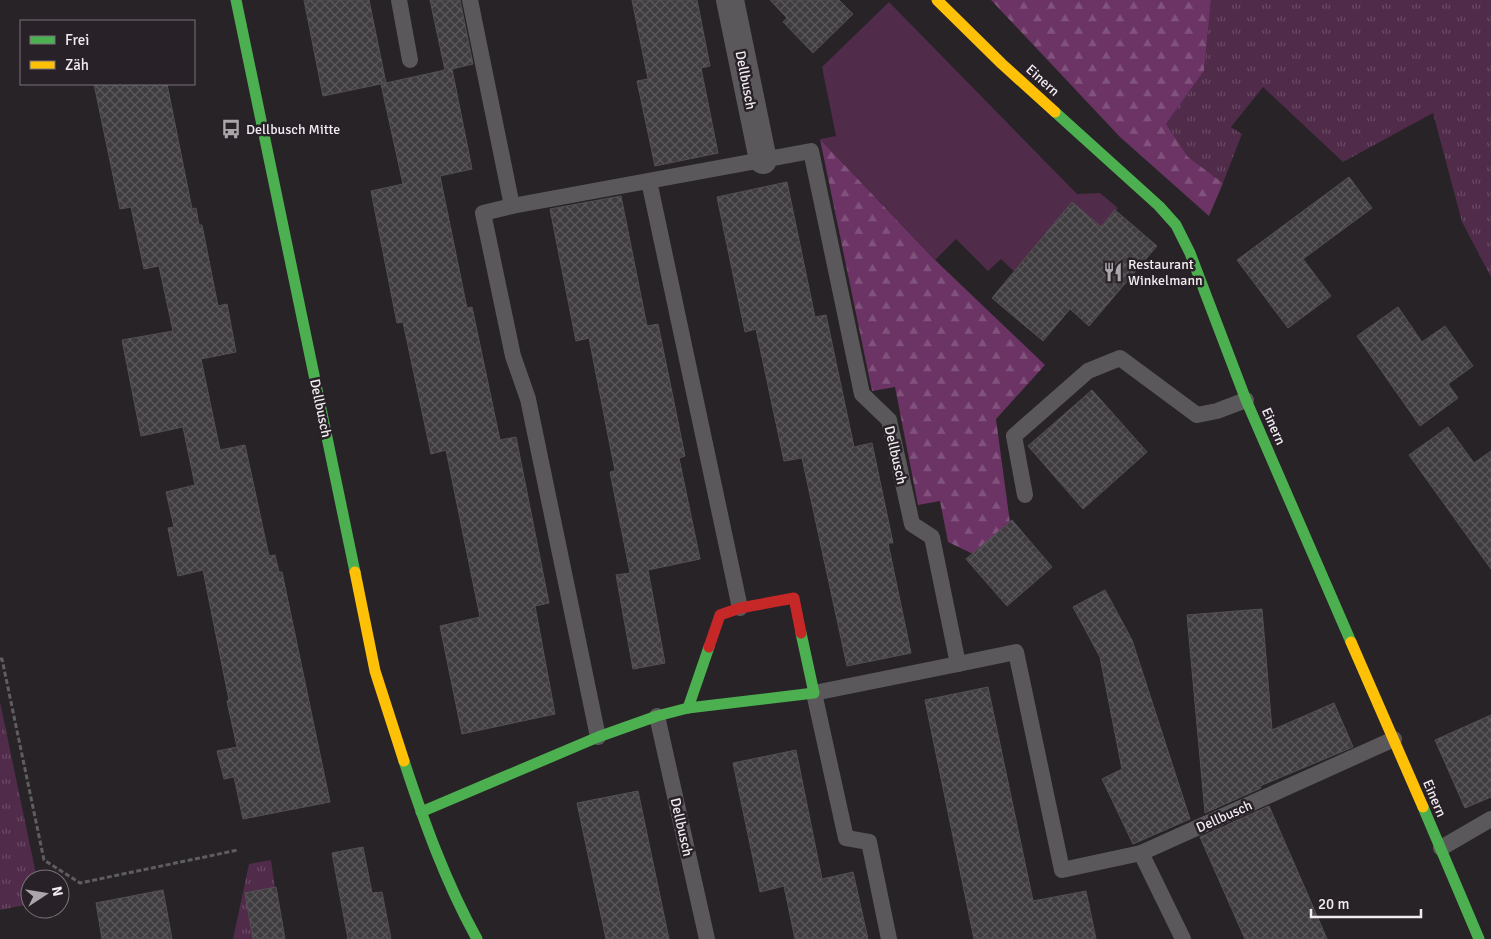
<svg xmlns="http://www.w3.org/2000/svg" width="1491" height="939" viewBox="0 0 1491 939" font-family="Signika,sans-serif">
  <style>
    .grass { fill: url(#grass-tufts) }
    .forest { fill: url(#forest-firs) }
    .garden { fill: #502c4a }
    .building { fill: url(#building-cross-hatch); stroke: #534f52 }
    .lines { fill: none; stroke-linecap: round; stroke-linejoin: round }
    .path { stroke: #5f5e5f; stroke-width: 3; stroke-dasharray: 5 2.5; stroke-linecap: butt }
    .lane { stroke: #5a585a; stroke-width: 16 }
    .street { stroke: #5a585a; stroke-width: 28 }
    .fast { stroke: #4caf50; stroke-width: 11 }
    .slow { stroke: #ffc107; stroke-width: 11 }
    .jam { stroke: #c62828; stroke-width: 11 }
    .labels { text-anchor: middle; stroke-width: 5; stroke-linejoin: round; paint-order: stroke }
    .street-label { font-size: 14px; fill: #f1ecf0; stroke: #292128 }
    .poi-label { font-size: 14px; fill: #f1ecf0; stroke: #292128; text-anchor: start }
  </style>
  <defs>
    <pattern id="grass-tufts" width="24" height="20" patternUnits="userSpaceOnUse" patternTransform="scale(1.25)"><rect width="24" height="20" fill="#502c4a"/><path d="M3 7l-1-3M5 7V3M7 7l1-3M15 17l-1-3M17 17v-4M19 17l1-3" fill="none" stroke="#6a4b64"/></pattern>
    <pattern id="forest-firs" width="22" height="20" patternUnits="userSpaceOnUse" patternTransform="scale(1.25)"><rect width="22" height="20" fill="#6b3465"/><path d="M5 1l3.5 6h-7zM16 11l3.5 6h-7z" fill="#81527b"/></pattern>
    <pattern id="building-cross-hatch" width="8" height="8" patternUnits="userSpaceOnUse" patternTransform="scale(1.25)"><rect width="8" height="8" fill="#403d40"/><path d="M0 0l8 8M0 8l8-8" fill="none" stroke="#5c595c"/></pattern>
  </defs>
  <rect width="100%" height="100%" fill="#272327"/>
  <!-- grass -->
  <g class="grass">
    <path d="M1211 0H1491V277L1462 222 1433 113 1343 162 1263 87 1231 127 1242 134 1223 183 1188 157 1166 124 1204 71Z"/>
    <path d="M0 702 37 879H30V904L0 910Z"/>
    <path d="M271 860 275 888 245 893 253 939H233L249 864Z"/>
  </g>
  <!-- forest -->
  <g class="forest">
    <path d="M991 0H1211L1204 71 1166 124 1188 157 1223 183 1209 216 1120 137Z"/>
    <path d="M820 139 935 260 1045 365 996 419 1010 523 973 554 948 542 940 501 918 505 895 387 872 391Z"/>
  </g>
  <!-- garden -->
  <path class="garden" d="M889 2 1077 194 1100 193 1118 208 1040 296 1001 259 988 271 956 239 935 260 820 139 836 136 822 67Z"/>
  <!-- building -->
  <g class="building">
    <path d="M304 0H369L386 83 445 70 430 0H460L473 64 452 69 472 169 440 176 467 308 472 307 500 440 516 437 549 603 535 606 555 714 462 734 440 626 480 617 446 450 431 454 403 322 397 323 371 191 403 184 381 84 385 83 323 96Z"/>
    <path d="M632 0H697L710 66 701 68 718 153 655 166 637 81 648 79Z"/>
    <path d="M770 0H839L853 14 813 53 783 22 787 18Z"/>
    <path d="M94 84H167L192 209 196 208 199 225H202L218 306 227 304 236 352 201 359 220 450 245 445 269 556 275 555 279 572H282L330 802 243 819 234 777 224 779 217 751 237 747 227 701 229 700 203 570 178 576 168 528 174 527 166 492 195 485 183 427 141 436 122 340 173 331 159 266 144 269 131 207 120 209Z"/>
    <path d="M1349 177 1372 208 1303 259 1331 296 1288 328 1237 260Z"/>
    <path d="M787 182 815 317 826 315 854 447 872 443 893 543H888L911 653 847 666 802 458 784 461 756 329 745 332 717 197Z"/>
    <path d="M621 196 647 326 658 324 685 456 679 458 700 559 648 570 665 663 633 669 616 575 630 573 610 472 615 471 589 338 576 341 550 209Z"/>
    <path d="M1072 202 1101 227 1115 210 1157 246 1089 326 1070 309 1043 341 992 298Z"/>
    <path d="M1398 307 1422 342 1445 326 1473 366 1448 384 1458 398 1420 426 1357 336Z"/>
    <path d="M1092 390 1147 452 1083 509 1028 446Z"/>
    <path d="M1448 427 1474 463 1491 451V569L1409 455Z"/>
    <path d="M1012 520 1052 567 1007 606 966 559Z"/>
    <path d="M1105 590 1132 640 1190 819 1133 844 1102 779 1122 769 1100 657 1073 607Z"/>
    <path d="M1262 609 1272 730 1334 703 1353 747 1260 786 1261 788 1205 813 1187 615Z"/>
    <path d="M988 687 1033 901 1086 891 1096 939H974L925 700Z"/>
    <path d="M1491 715V797L1465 808 1435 740Z"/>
    <path d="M796 750 822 879 853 872 868 939H795L784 886 760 892 733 763Z"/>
    <path d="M638 791 669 939H606L577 803Z"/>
    <path d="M1269 806 1297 870 1327 939H1245L1200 837Z"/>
    <path d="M363 847 372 893 382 892 391 939H348L332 853Z"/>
    <path d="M276 887 285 939H253L245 893Z"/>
    <path d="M163 890 172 939H102L96 903Z"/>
  </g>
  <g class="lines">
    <!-- path -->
    <path class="path" d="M0 659H2L44 860 80 883 238 850"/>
    <!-- lane -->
    <g class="lane">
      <path d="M399 0 410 60"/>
      <path d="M470 0 512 206 483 213 513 356 528 399 598 737"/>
      <path d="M649 181 740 608"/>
      <path d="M512 206 811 151 862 394 889 420 912 524 932 537 958 664 814 693 846 838 869 842 889 939"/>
      <path d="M1025 495 1014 436 1088 371 1120 358 1197 415 1217 411 1246 400"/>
      <path d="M958 664 1016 652 1062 870 1141 853 1394 739"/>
      <path d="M657 716 707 939"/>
      <path d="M1441 848 1491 819"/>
      <path d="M1141 853 1183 939"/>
    </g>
    <!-- street -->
    <path class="street" d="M730 0 763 160"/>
    <!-- fast -->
    <g class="fast">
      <path d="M236 0 355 572"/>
      <path d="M1055 112 1159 206 1176 225 1190 253 1246 400 1351 642"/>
      <path d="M688 708 709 647"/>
      <path d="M404 761C424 822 446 883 477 939"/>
      <path d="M1423 807 1479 939"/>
      <path d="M421 812 598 737 657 716 688 708 814 693 801 633"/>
    </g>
    <!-- slow -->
    <g class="slow">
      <path d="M937 0 1002 64 1055 112"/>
      <path d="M355 572 375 671 404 761"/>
      <path d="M1351 642 1423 807"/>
    </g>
    <!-- jam -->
    <path class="jam" d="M709 647 720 615 740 608 794 598 801 633"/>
  </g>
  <!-- icons -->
  <defs>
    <symbol id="bus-bare" viewBox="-9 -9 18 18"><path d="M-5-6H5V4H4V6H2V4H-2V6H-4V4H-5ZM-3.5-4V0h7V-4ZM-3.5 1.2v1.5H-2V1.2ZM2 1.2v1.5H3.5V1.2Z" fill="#aaa6aa" stroke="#292128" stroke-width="2.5" paint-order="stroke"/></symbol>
    <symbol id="restaurant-bare" viewBox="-9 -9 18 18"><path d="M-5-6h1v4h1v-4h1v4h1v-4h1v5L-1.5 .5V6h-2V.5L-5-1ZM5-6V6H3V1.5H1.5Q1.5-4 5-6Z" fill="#aaa6aa" stroke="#292128" stroke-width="2.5" paint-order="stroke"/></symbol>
  </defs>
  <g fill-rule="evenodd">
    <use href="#bus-bare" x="217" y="115" width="28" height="28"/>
    <use href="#restaurant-bare" x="1099" y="258" width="28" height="28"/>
  </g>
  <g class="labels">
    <!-- street labels -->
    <g class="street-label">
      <text transform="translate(746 80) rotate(79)" y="5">Dellbusch</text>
      <text transform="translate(1043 80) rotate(42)" y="5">Einern</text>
      <text transform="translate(321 408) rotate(78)" y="5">Dellbusch</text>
      <text transform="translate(1274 426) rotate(66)" y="5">Einern</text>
      <text transform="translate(896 455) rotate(77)" y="5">Dellbusch</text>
      <text transform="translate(1435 798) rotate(67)" y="5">Einern</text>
      <text transform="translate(1224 816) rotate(-24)" y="5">Dellbusch</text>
      <text transform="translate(682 827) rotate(77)" y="5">Dellbusch</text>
    </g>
    <!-- poi labels -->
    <g class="poi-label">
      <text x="246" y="134">Dellbusch Mitte</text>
      <text x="1128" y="269">Restaurant<tspan x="1128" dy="16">Winkelmann</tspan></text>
    </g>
  </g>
  <!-- legend -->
  <rect x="20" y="20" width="175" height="65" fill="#292128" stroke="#797278"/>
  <rect x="30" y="36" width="25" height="8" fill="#4caf50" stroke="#797278"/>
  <text x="65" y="45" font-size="15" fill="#f1ecf0">Frei</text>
  <rect x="30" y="61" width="25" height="8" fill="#ffc107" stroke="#797278"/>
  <text x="65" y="70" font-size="15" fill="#f1ecf0">Zäh</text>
  <!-- north arrow -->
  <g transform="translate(45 894) rotate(78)"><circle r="24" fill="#292128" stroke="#797278"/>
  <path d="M0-4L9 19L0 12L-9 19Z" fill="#aaa6aa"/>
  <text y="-8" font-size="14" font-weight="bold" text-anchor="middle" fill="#f1ecf0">N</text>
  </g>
  <!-- scale -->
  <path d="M1311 909v8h110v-8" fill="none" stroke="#f1ecf0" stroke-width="2.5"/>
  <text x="1318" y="909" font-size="15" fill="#f1ecf0" stroke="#292128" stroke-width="4" paint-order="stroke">20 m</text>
</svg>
